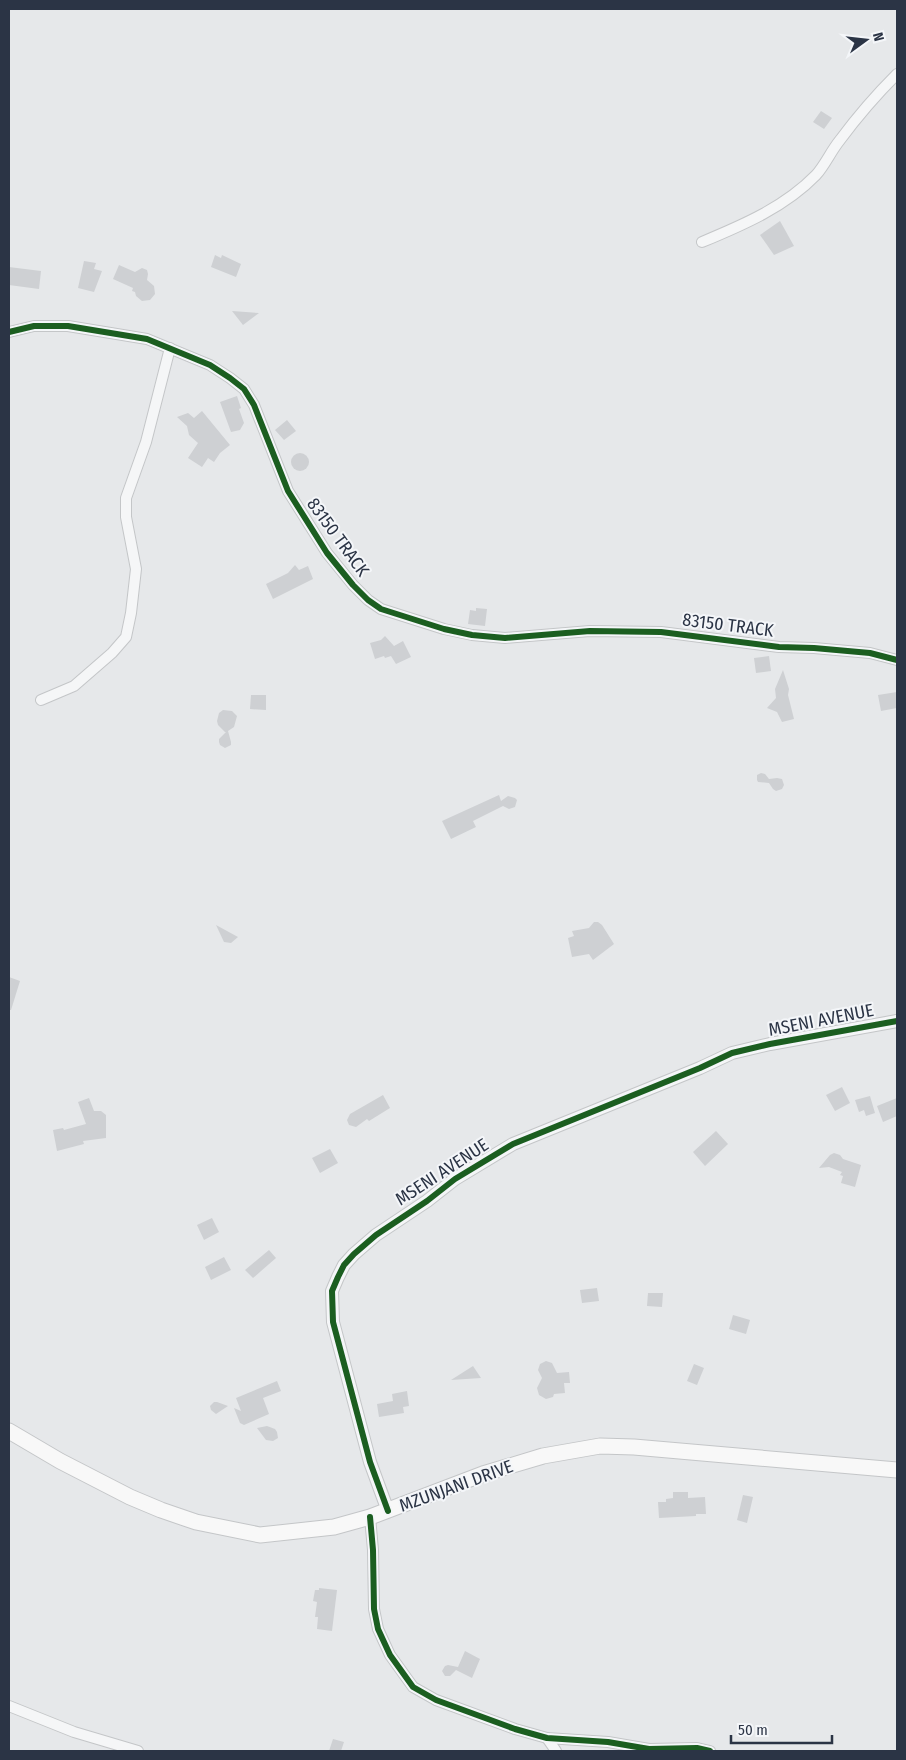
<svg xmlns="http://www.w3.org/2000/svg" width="906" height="1760" viewBox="0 0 906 1760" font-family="'Fira Sans Condensed',sans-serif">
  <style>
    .building { fill: #ced0d3 }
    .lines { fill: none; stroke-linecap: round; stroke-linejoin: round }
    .minor-casing { stroke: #c4c6c8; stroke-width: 12 }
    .tertiary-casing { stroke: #c4c6c8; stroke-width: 14 }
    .secondary-casing { stroke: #c4c6c8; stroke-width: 17 }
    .minor { stroke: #f5f6f7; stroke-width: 10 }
    .tertiary { stroke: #f5f6f7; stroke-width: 12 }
    .secondary { stroke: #f8f8f8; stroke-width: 15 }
    .cycleway-casing { stroke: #f4f6f9; stroke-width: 9 }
    .cycleway { stroke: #1b5e20; stroke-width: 6 }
    .labels { text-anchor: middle; stroke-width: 4; stroke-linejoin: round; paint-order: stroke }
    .street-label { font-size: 18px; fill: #2b3445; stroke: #f4f6f9 }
  </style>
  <rect width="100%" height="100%" fill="#e6e8ea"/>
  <!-- building -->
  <g class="building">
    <path d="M821 111 832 118 824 129 813 122Z"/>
    <path d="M780 221 794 246 774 255 760 235Z"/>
    <path d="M215 255 221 258 222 255 241 264 236 277 211 267Z"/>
    <path d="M84 261 96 263 94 269 102 271 94 292 78 288Z"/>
    <path d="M119 265 135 272 142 268 147 270 148 274 147 280 154 286 155 294 150 300 142 301 136 296 135 292 132 291 133 288 113 279Z"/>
    <path d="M9 267 41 271 39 289 9 285Z"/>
    <path d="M232 311 259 313 243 325Z"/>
    <path d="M237 396 241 408 239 409 244 423 240 430 231 432 220 402Z"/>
    <path d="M202 411 230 445 220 453 214 462 208 458 202 467 188 458 198 443 189 435 187 426 177 417 188 413 194 418Z"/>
    <path d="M287 420 296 431 284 440 275 430Z"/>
    <circle cx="300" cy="462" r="9"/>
    <path d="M295 565 299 570 308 566 313 579 273 599 266 584 288 573Z"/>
    <path d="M476 608 487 609 485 626 468 624 470 610 476 611Z"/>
    <path d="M385 636 394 646 403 641 411 657 396 664 391 656 385 658 384 656 375 659 370 643 381 640Z"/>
    <path d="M769 656 771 671 756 673 754 658Z"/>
    <path d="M783 670 789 689 788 695 794 719 782 722 777 712 767 708 776 698 775 689Z"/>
    <path d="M897 692V708L881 711 878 695Z"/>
    <path d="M251 695H266V710L250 709Z"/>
    <path d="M223 710 232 711 237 716 234 727 228 731 231 742V745L225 748 220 745 219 742V739L226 732H225L218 725 217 721 219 713Z"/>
    <path d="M761 773 765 774 769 779 777 778 782 779 784 785 782 789 776 791 773 789 769 783 758 782 757 780V775Z"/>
    <path d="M499 795 501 801 508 796 515 798 517 800 515 807 509 809 503 806 473 821 476 827 451 839 442 821Z"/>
    <path d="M594 922H598L602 925 614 944 593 960 589 954 572 957 568 938 574 936 572 931 589 928Z"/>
    <path d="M216 925 238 937 231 943 224 942Z"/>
    <path d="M9 977 20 981 11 1010H9Z"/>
    <path d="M842 1087 850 1103 835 1111 826 1095Z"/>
    <path d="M383 1095 390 1108 369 1121 367 1119 356 1127 349 1125 347 1120 350 1114Z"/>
    <path d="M870 1096 875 1113 866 1116 864 1110 859 1112 855 1100Z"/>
    <path d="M89 1098 94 1111H101L106 1115V1138L83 1141 84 1144 57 1151 53 1130 63 1128 64 1130 86 1124 78 1102Z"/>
    <path d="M897 1098V1116L883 1122 877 1106Z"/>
    <path d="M716 1131 728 1144 705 1166 693 1152Z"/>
    <path d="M330 1149 338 1163 320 1173 312 1158Z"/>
    <path d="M834 1153 840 1155 843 1159 861 1165 855 1187 841 1183 843 1176 840 1175 842 1172 829 1167 819 1168 830 1155Z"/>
    <path d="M212 1218 219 1232 204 1240 197 1225Z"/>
    <path d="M269 1250 276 1258 253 1278 245 1270Z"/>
    <path d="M224 1257 231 1270 211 1280 205 1267Z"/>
    <path d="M597 1288 599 1301 582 1303 580 1290Z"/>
    <path d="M648 1293H663L662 1307 647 1306Z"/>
    <path d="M733 1315 750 1320 746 1334 729 1329Z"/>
    <path d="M546 1361 552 1363 557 1373 569 1372 570 1383H564L565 1393 554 1394 553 1397 546 1399 539 1395 537 1388 542 1378 538 1370 540 1364Z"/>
    <path d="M694 1364 704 1368 697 1385 687 1381Z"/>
    <path d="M473 1366 481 1378 451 1380Z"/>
    <path d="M277 1381 281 1391 263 1398 269 1414 244 1425 240 1423 234 1408 241 1411 236 1398Z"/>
    <path d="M407 1391 409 1406 403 1407 404 1413 379 1417 377 1404 393 1401 392 1394Z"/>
    <path d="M214 1402H217L228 1406 216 1414 211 1410 210 1406Z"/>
    <path d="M267 1426 275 1429 277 1432 278 1438 273 1441 266 1440 257 1428Z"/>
    <path d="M673 1492H688V1498L705 1497 706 1514H696V1516L659 1518 658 1502H666V1499L673 1498Z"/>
    <path d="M743 1495 753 1497 747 1523 737 1520Z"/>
    <path d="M319 1588 337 1590 332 1631 317 1629 318 1617H315L317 1602 313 1601 315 1590H319Z"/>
    <path d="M465 1651 480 1659 472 1678 456 1670 450 1676H445L442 1671 445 1666 448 1665 458 1667Z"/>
    <path d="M333 1739 344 1742 341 1751H329Z"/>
  </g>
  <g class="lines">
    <defs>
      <g id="minor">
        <path d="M702 242C743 225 785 207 816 175 825 165 831 151 840 140 857 117 876 95 897 74"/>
        <path d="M9 332 34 326H68L147 339 210 365 230 378 244 389 254 405 288 491 327 553 353 585 368 600 381 609 444 629 472 635 505 638 590 631 661 632 779 647 814 648 870 653 897 660"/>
        <path d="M41 700 74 686 112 653 126 637 131 613 136 569 126 517V498L146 442 170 348"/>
        <path d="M370 1517 373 1550 374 1609 378 1629 390 1655 413 1687 436 1700 515 1729 547 1738 608 1742 649 1749 697 1748 710 1751"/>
        <path d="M9 1706 74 1732 138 1751"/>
        <path d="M547 1738 556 1751"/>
      </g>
      <path id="tertiary" d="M388 1511 370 1462 333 1322 332 1291 338 1277 344 1265 354 1254 376 1235 427 1201 455 1179 513 1144 700 1068 732 1053 770 1044 897 1021"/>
      <path id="secondary" d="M9 1431 60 1461 130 1497 161 1510 196 1522 260 1535 334 1527 370 1517 483 1474 543 1456 600 1446 634 1447 897 1470"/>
    </defs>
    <!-- minor casing -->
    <use href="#minor" class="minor-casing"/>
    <!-- tertiary casing -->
    <use href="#tertiary" class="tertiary-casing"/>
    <!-- secondary casing -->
    <use href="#secondary" class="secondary-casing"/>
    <!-- minor -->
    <use href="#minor" class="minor"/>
    <!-- tertiary -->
    <use href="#tertiary" class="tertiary"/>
    <!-- secondary -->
    <use href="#secondary" class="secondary"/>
    <defs>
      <g id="cycleway">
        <path d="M9 332 34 326H68L147 339 210 365 230 378 244 389 254 405 288 491 327 553 353 585 368 600 381 609 444 629 472 635 505 638 590 631 661 632 779 647 814 648 870 653 897 660"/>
        <path d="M388 1511 370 1462 333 1322 332 1291 338 1277 344 1265 354 1254 376 1235 427 1201 455 1179 513 1144 700 1068 732 1053 770 1044 897 1021"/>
        <path d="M370 1517 373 1550 374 1609 378 1629 390 1655 413 1687 436 1700 515 1729 547 1738 608 1742 649 1749 697 1748 710 1751"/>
      </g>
    </defs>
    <!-- cycleway casing -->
    <use href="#cycleway" class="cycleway-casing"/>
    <!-- cycleway -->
    <use href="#cycleway" class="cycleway"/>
  </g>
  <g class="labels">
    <!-- street labels -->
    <g class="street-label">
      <text transform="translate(338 537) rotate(54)" y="6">83150 TRACK</text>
      <text transform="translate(728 625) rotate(7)" y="6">83150 TRACK</text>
      <text transform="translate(821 1020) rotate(-11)" y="6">MSENI AVENUE</text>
      <text transform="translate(442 1172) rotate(-33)" y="6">MSENI AVENUE</text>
      <text transform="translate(456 1486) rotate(-20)" y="6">MZUNJANI DRIVE</text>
    </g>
  </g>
  <!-- border -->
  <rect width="906" height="1760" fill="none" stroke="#2b3445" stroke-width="20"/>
  <!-- north arrow -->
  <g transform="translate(866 40) rotate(75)" stroke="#f4f6f9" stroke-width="4" paint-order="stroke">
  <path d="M0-4L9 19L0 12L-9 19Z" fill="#2b3445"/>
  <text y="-8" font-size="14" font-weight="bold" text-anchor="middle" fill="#2b3445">N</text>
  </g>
  <!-- scale -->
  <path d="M731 1735v8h101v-8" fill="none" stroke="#2b3445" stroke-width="2.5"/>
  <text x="738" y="1735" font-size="15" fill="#2b3445" stroke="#f4f6f9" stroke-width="4" paint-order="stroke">50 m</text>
</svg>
